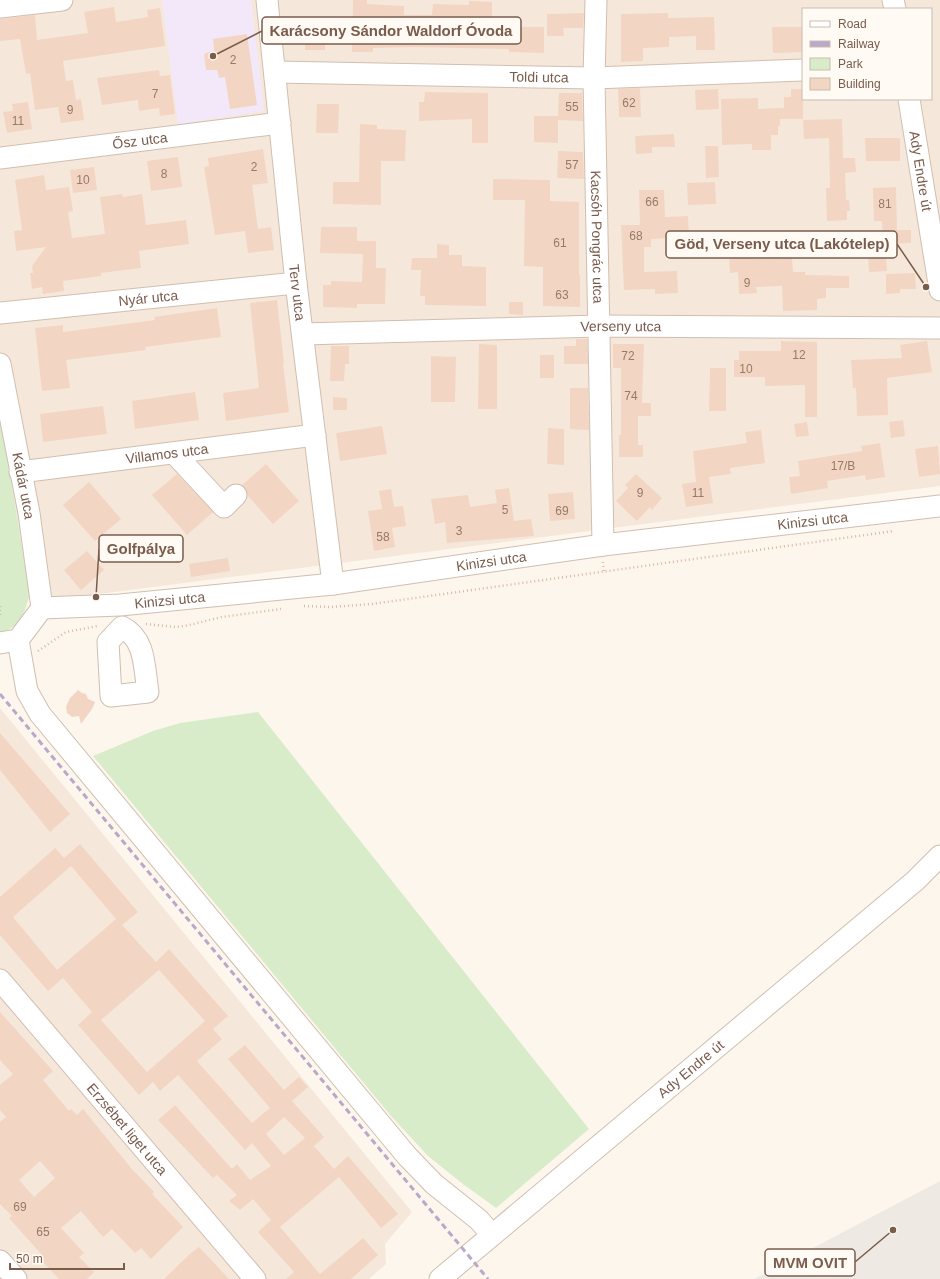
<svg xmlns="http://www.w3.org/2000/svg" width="940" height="1279" viewBox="0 0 940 1279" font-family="Arial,sans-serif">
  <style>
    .residential { fill: #f5e8da; fill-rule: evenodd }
    .industrial { fill: #efe9e4 }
    .education { fill: #f3e8fa }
    .green { fill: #d8ecc9 }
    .building { fill: #f3d5c3; fill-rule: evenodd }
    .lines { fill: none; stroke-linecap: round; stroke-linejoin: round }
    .minor-casing { stroke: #d1beb0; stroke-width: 23 }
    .path { stroke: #d9b8a5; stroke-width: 2.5; stroke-dasharray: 1 3; stroke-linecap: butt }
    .minor { stroke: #fff; stroke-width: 21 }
    .rail { stroke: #b9a8c9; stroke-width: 3; stroke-dasharray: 6 4; stroke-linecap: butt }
    .labels { text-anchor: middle; stroke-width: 3; stroke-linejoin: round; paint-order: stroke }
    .number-label { font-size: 12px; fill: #987a6a }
    .street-label { font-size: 14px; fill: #7a5c4d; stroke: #fffaf3 }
    .leader { fill: none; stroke: #7a5c4d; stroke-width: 1.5 }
    .callout-dot { fill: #7a5c4d; stroke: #fffaf3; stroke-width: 1.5 }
    .callout { fill: #fffaf3; stroke: #7a5c4d; stroke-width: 1.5 }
    .callout-label { font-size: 15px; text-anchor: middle; font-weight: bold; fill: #7a5c4d }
  </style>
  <rect width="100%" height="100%" fill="#fdf6ec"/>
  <!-- residential -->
  <g class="residential">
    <path d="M0 0H940V486L52 600 30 593 0 416ZM803 9H931V99H803Z"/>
    <path d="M0 708 412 1212 385 1244 386 1264 369 1279H0Z"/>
  </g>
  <!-- industrial -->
  <path class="industrial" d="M940 1181V1279H754Z"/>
  <!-- education -->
  <path class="education" d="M162 0H251L264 111 178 124Z"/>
  <!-- green -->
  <g class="green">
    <path d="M0 416 30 593C24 615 21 625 0 634Z"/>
    <path d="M258 712 589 1129 496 1208 463 1184 428 1156 391 1116 93 756 153 731 180 723Z"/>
  </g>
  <!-- building -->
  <g class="building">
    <path d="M353 0H367V4L404 6V15H432L433 4 469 5V1L492 2V27H544V53L509 52V49L412 47 373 48V52H352Z"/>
    <path d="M114 7 116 22 148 17 147 10 160 8 165 46 63 61 66 81 73 80 76 100 81 99 84 120 61 123 58 107 35 110 30 73 26 74 20 39 0 41V19L35 15 37 40 88 33 84 12Z"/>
    <path d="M584 13 583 28H563L564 36H547V14Z"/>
    <path d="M668 13V18L714 17 715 50H696V36L669 37V47L643 48V61L621 62V14Z"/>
    <path d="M305 23 325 24V50H305Z"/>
    <path d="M772 27H803V52L773 53Z"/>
    <path d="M247 34 257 105 230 109 225 77 219 78 217 70H206L204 54 214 50 213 39Z"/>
    <path d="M159 70 160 76 170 75 175 114 160 116 159 108 139 111 138 100 102 105 97 78Z"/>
    <path d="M640 88 641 117H619L618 89Z"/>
    <path d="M718 89 719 109 696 110 695 90Z"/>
    <path d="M791 89H803V119H780V126H778V135H771V150H752V144L722 145 721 99 758 98V109L784 108V97H791Z"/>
    <path d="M425 92 488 93V143H472V119L419 121V102H424Z"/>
    <path d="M559 93H582L583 121 558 120V143L534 142V116H558Z"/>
    <path d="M28 102 32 129 7 133 3 112 13 111 12 104Z"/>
    <path d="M317 104H339L338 133H316Z"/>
    <path d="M842 119 843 158H855L856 172 845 173 846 200H849L850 211H847V220L827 221 826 188H830L829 138 804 139 803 120Z"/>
    <path d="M360 124 377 125V129L406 130 405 161H381V205L333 204V182H359Z"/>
    <path d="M674 134 675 147H652V153L636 154 635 136Z"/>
    <path d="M865 138H900V161H866Z"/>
    <path d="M705 146H718L719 177 706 178Z"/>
    <path d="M263 149 268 183 252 185 258 229 271 227 274 250 248 253 245 231 215 235 204 167 209 166 208 158Z"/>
    <path d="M558 151 583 152 584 179 557 178Z"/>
    <path d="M178 157 182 187 151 191 147 161Z"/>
    <path d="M94 167 97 190 73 193 70 170Z"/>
    <path d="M44 175 46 190 69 187 73 211 68 212 72 238 105 234 100 197 122 194 123 197 142 194 146 225 186 220 189 244 139 251 141 268 101 273V276L63 281 64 291 43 294 42 287 32 289 30 273H33L32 266 46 247 16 251 14 231 22 230 15 180Z"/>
    <path d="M493 179 550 180V201L579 202V275H580V307L543 306V267L524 266 525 200H493Z"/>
    <path d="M715 182 716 204 688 205 687 183Z"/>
    <path d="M896 187 897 230H911V243L883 244 882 221H874L873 188Z"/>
    <path d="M639 190H664L665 217 688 216 689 237 651 239V247H644V272L677 271 678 293 655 294V289L624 290 621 225H640Z"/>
    <path d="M321 227H357V241H376V268H386L385 304H357V308L323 307V285H331V281L362 282 363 254 320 253Z"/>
    <path d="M437 244 449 245V255H462V266L486 267V306L425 305V296H420L421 270H411L412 258H437Z"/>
    <path d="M886 254 887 271 869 272 868 255Z"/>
    <path d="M755 257V259L792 258 793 272H805V275L849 276V288H826V298L817 299V310L783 311 782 286 756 287 757 293 739 294 738 272 730 273 729 258Z"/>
    <path d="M915 273 916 289H900V293L886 294V274Z"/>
    <path d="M277 300 284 363 283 364 289 412 226 421 223 393 259 388 250 303Z"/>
    <path d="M509 302H523V315L509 314Z"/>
    <path d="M217 308 221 337 145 347 146 350 66 360 70 388 42 391 35 328 63 325V332L155 320 154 317Z"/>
    <path d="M576 339H587L588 364H564V346H576Z"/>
    <path d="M781 341 817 342V417H805V385L765 386V377H734V360H739V351H781Z"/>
    <path d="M927 341 932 372 887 378 888 415 857 416 856 388H853L851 360 902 358 900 345Z"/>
    <path d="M479 344 497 345V409H478Z"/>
    <path d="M613 344H644L642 403H651V416H638V445H643V457H619V435H621V368H613Z"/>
    <path d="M331 346H349V364H345L344 381H330Z"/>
    <rect x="540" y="355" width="14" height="23"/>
    <path d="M431 356 456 357 455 402H431Z"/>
    <path d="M710 368H726V411H709Z"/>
    <path d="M570 388H588L589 430 570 429Z"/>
    <path d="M195 392 199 420 135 429 132 401Z"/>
    <path d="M333 397 347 398V410H333Z"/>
    <path d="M103 406 107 434 43 442 40 414Z"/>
    <path d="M903 420 905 436 891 438 889 422Z"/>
    <path d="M807 422 809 436 796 437 794 424Z"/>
    <path d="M382 426 387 454 340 461 336 433Z"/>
    <path d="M548 428 564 429V465L547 464Z"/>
    <path d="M761 430 765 463 730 468 731 474 709 477 713 503 686 507 682 484 696 482 693 451 747 443 745 432Z"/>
    <path d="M880 443 885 477 866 480 865 475 827 481 828 488 791 494 789 477 800 476 798 461 862 451 861 446Z"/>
    <path d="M938 446 940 474 919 477 915 449Z"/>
    <path d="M266 464 299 501 273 524 248 496 247 492 242 485Z"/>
    <path d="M177 474 213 512 187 535 152 495Z"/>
    <path d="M636 474 662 498 652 510 650 507 637 521 616 501 628 488 625 485Z"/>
    <path d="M89 482 121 519 95 541 63 505Z"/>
    <path d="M509 488 514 521 531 519 534 536 447 543 445 522 435 524 431 499 468 495 470 507 497 503 495 490Z"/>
    <path d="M391 489 394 507 403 506 406 526 392 528 395 547 374 551 368 511 382 509 379 491Z"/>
    <path d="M573 492 575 519 550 521 548 494Z"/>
    <path d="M87 551 104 570 81 590 64 570Z"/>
    <path d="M228 558 230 571 191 577 189 564Z"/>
    <path d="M78 690 82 693 86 694 88 699 95 702 92 709 81 724 79 716 72 717 67 713 66 707 70 698Z"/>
    <path d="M0 733 70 814 50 832 0 770Z"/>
    <path d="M80 844 138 912 122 925 156 962 169 949 228 1016 213 1029 222 1039 197 1061 252 1123 270 1108 228 1059 245 1045 284 1090 299 1077 308 1087 292 1101 324 1137 314 1146 334 1169 348 1156 398 1214 381 1228 339 1177 280 1227 320 1274 363 1238 378 1255 351 1279H286L294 1272 258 1232 271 1220 253 1199 240 1210 229 1201 237 1195 217 1175 213 1178 158 1120 175 1105 232 1169 237 1164 250 1180 271 1166 252 1143 245 1150 178 1075 160 1091 153 1082 139 1095 78 1025 92 1012 63 978 48 991 0 935V897L55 848 64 858ZM71 866 116 919 57 970 13 917ZM159 970 205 1021 147 1072 101 1020ZM284 1117 305 1138 284 1155 266 1134Z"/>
    <path d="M0 1012 53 1071 43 1080 69 1111 71 1109 77 1115 83 1109 131 1168 154 1192 152 1194 183 1227 151 1259 141 1248 135 1253 112 1229 103 1237 81 1211 61 1228 84 1253 79 1257 94 1272 87 1279H59L40 1259 43 1256 9 1218 12 1216 0 1204V1122L6 1117 0 1110V1085L13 1074 0 1060ZM40 1161 55 1178 34 1197 19 1180Z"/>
    <path d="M199 1247 229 1279H164L191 1253Z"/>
  </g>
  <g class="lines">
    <defs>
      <g id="minor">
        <path id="s1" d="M267 0 296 283 333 584"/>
        <path id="s2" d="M596 0 594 78 603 545"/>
        <path d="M893 0 895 9"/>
        <path d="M0 7 62 0"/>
        <path id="s3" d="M275 72 594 78 803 70"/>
        <path id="s4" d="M909 99 940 290"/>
        <path id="s5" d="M0 158 280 123"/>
        <path id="s6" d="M0 313 296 283"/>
        <path id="s7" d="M303 334 599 326 940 328"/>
        <path id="s8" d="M0 364 29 513 42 608"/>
        <path d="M174 453 224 507 236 495"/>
        <path id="s9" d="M20 472 315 435"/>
        <path id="s10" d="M42 608 120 605 333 584 603 545 940 506"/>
        <path d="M122 627C146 639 144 668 148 692L111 696 108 642Z"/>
        <path d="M18 640 27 691 40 714 407 1156 434 1184 479 1220 492 1235"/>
        <path d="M0 643 18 640 42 608"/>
        <path id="s11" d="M0 980 255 1279"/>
        <path d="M0 1261 16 1279"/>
        <path id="s12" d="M440 1279 915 881 940 856"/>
      </g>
    </defs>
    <!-- minor casing -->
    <use href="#minor" class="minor-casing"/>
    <!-- path -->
    <g class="path">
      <path d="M603 562 604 572"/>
      <path d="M0 606V617"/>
      <path d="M304 606 331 607 372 604 894 531"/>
      <path d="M146 624 176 627 185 626 222 617 281 609"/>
      <path d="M38 651 66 632 98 626"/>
    </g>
    <!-- minor -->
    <use href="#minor" class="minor"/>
    <!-- rail -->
    <path class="rail" d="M0 694 488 1279"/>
  </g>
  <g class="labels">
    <!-- number labels -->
    <g class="number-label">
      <text x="233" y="64">2</text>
      <text x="155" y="98">7</text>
      <text x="629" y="107">62</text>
      <text x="572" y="111">55</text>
      <text x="70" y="114">9</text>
      <text x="18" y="125">11</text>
      <text x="572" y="169">57</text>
      <text x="254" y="171">2</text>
      <text x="164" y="178">8</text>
      <text x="83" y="184">10</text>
      <text x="652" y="206">66</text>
      <text x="885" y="208">81</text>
      <text x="636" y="240">68</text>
      <text x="560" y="247">61</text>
      <text x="747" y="287">9</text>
      <text x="562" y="299">63</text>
      <text x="799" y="359">12</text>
      <text x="628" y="360">72</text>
      <text x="746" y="373">10</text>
      <text x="631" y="400">74</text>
      <text x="843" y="470">17/B</text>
      <text x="640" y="497">9</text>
      <text x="698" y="497">11</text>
      <text x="505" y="514">5</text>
      <text x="562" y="515">69</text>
      <text x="459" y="535">3</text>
      <text x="383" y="541">58</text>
      <text x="20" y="1211">69</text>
      <text x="43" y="1236">65</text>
    </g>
    <!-- street labels -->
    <g class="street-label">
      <text dy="5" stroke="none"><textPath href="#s3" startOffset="264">Toldi utca</textPath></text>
      <text dy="5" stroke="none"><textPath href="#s5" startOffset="141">Ősz utca</textPath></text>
      <text dy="5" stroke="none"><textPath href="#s4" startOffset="73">Ady Endre út</textPath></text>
      <text dy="5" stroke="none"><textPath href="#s2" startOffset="237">Kacsóh Pongrác utca</textPath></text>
      <text dy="5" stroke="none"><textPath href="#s1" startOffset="294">Terv utca</textPath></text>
      <text dy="5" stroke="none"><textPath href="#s6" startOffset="149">Nyár utca</textPath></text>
      <text dy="5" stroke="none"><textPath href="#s7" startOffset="318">Verseny utca</textPath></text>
      <text dy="5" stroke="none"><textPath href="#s9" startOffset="148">Villamos utca</textPath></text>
      <text dy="5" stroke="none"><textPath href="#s8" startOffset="124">Kádár utca</textPath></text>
      <text dy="5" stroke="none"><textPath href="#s10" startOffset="776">Kinizsi utca</textPath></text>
      <text dy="5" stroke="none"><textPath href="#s10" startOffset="452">Kinizsi utca</textPath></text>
      <text dy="5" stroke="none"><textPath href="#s10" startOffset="128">Kinizsi utca</textPath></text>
      <text dy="5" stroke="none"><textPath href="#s12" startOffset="327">Ady Endre út</textPath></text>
      <text dy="5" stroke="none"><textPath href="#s11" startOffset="196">Erzsébet liget utca</textPath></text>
    </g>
  </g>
  <!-- callouts -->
  <path class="leader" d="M213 56L262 31M926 287L897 244M96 597L99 549M893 1230L855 1262"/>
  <g class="callout-dot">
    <circle cx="213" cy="56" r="4"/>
    <circle cx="926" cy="287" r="4"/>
    <circle cx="96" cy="597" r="4"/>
    <circle cx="893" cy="1230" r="4"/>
  </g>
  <g class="callout">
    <rect x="262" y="17" width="259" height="27" rx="4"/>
    <rect x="666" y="231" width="231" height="27" rx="4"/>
    <rect x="99" y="535" width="84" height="27" rx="4"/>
    <rect x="765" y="1249" width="90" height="27" rx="4"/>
  </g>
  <g class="callout-label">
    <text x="391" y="36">Karácsony Sándor Waldorf Óvoda</text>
    <text x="782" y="249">Göd, Verseny utca (Lakótelep)</text>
    <text x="141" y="554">Golfpálya</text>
    <text x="810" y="1268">MVM OVIT</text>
  </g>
  <!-- legend -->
  <rect x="802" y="8" width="130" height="92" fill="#fffaf3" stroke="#cabbb1"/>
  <rect x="810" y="21" width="20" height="6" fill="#ffffff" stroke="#cabbb1"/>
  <text x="838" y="28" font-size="12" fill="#7a5c4d">Road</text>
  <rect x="810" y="41" width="20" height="6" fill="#b9a8c9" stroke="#cabbb1"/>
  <text x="838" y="48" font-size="12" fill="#7a5c4d">Railway</text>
  <rect x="810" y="58" width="20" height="12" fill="#d8ecc9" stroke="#cabbb1"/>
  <text x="838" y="68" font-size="12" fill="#7a5c4d">Park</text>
  <rect x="810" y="78" width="20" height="12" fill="#f3d5c3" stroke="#cabbb1"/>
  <text x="838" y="88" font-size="12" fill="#7a5c4d">Building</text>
  <!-- scale -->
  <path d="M10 1263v6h114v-6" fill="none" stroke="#7a5c4d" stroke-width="2"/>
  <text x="16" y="1263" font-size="12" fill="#7a5c4d" stroke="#fffaf3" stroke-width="3" paint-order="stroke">50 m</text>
</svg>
